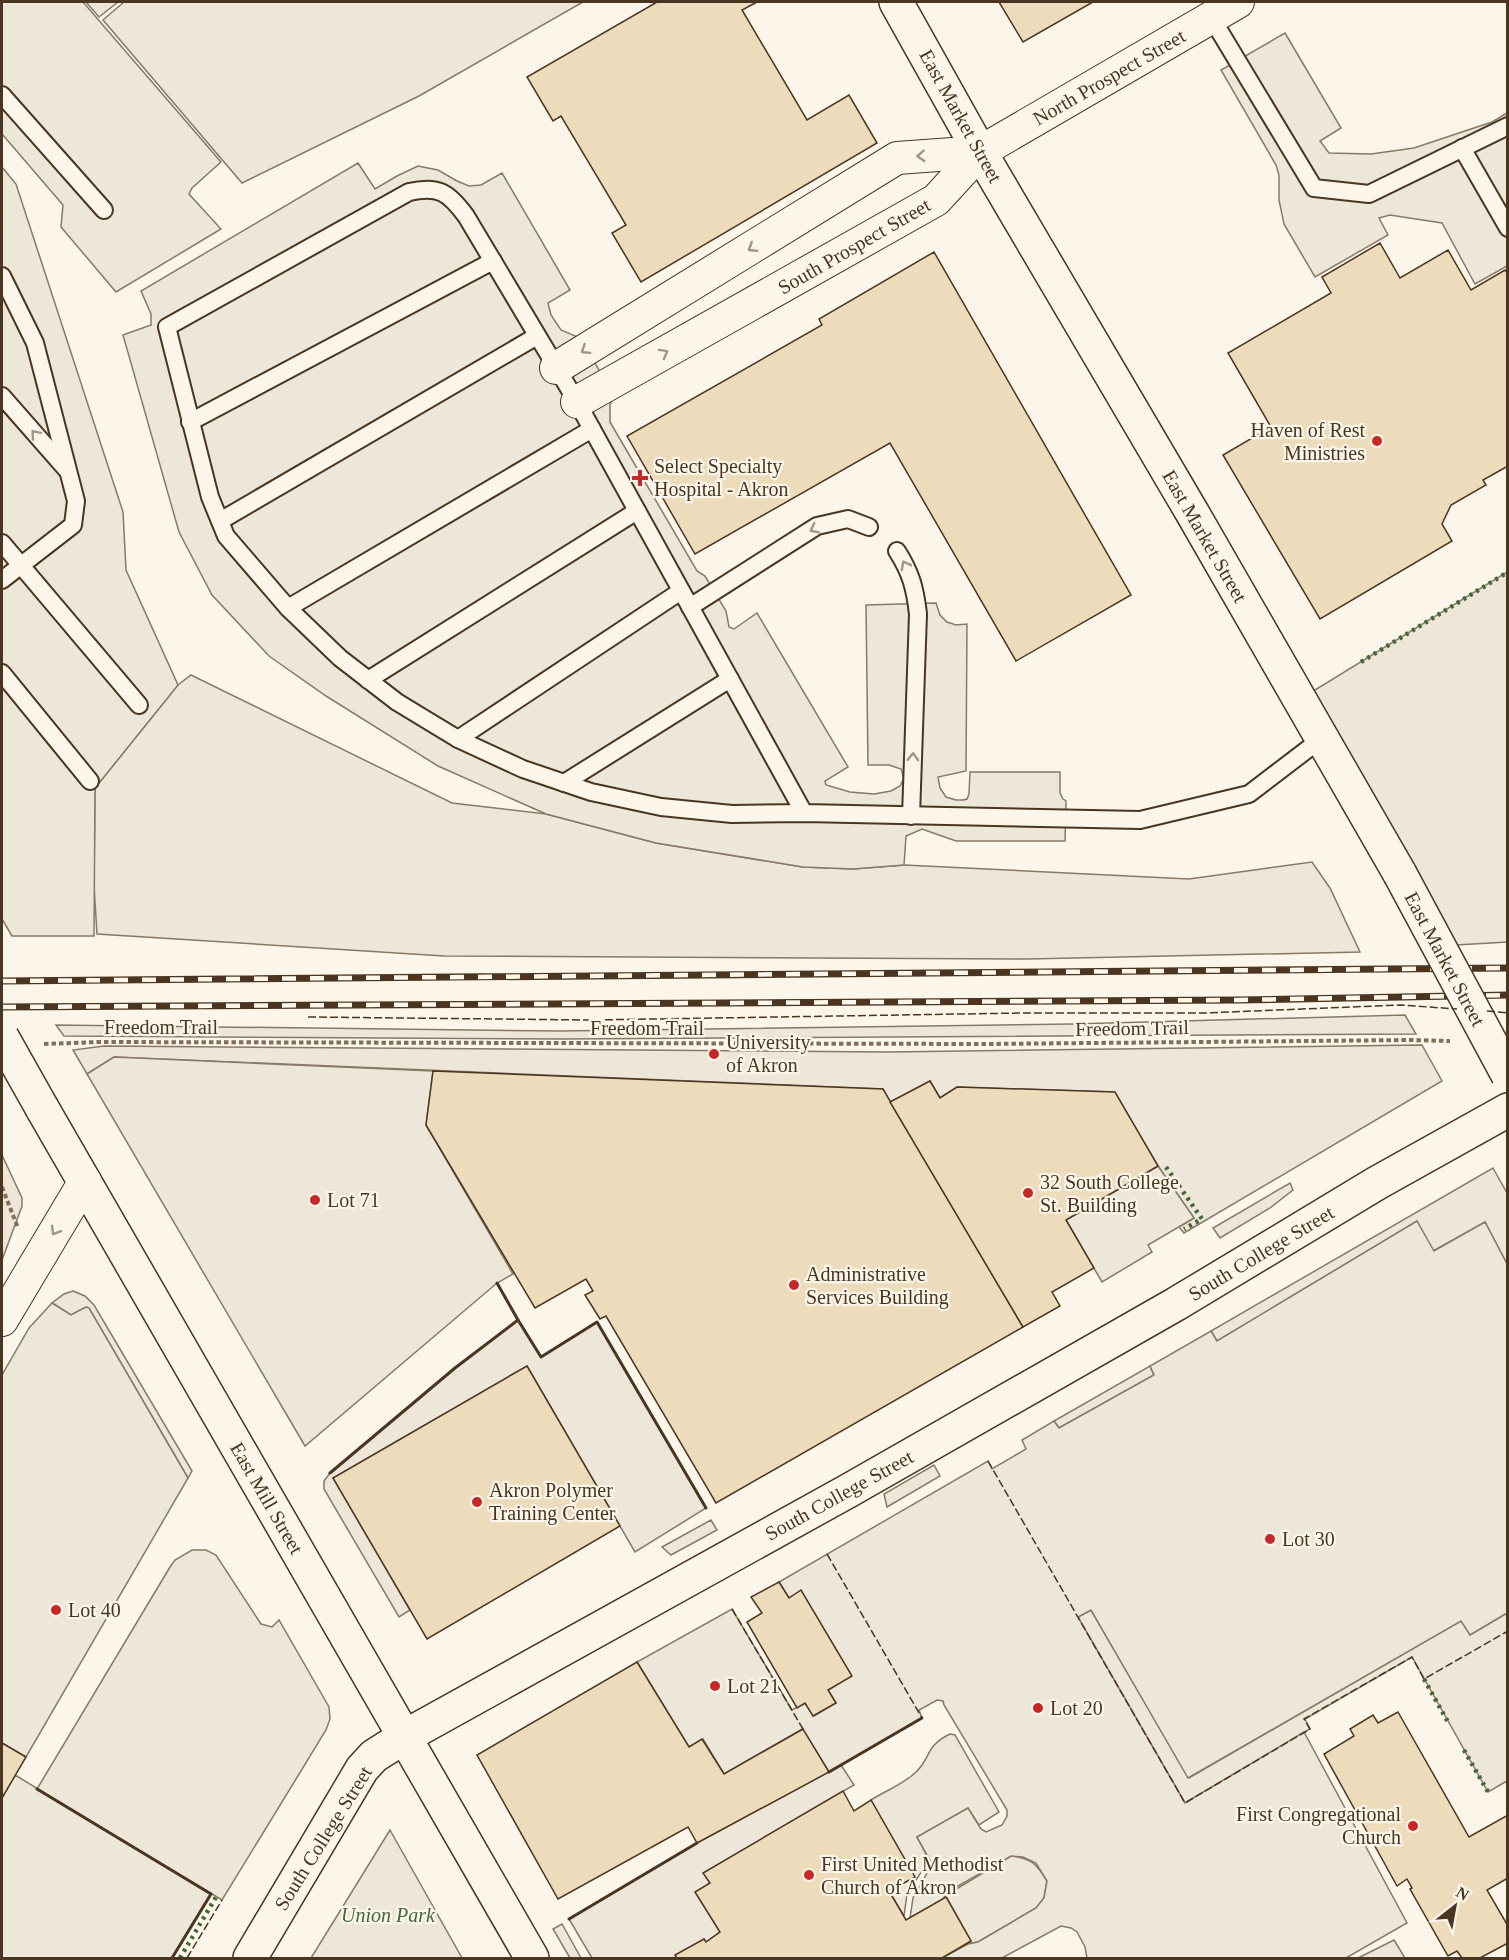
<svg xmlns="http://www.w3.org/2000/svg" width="1509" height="1960" font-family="Georgia,serif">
	<rect width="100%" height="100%" fill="#fbf6e9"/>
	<g fill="#ede6d9" stroke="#887966" stroke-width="1.5">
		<polygon points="1507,572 1507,942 1439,946 1297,701"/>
		<polygon points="191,675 452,803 546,814 656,843 717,853 803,867 853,869 904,865 1189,879 1312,862 1330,888 1360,952 1028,959 444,956 97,934 94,885 95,788 178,685"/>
		<polygon points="1405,1015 1416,1034 561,1039 64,1036 56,1025 560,1031 1073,1024"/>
		<polygon points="1422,1045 1442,1081 1184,1233 1179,1227 1194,1218 1158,1166 1114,1092 957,1087 940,1098 930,1081 890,1102 883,1089 114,1057 87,1074 73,1050 104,1046 888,1052"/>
		<polygon points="2,1155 22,1198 22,1206 2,1260"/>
		<polygon points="1493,1168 1507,1193 1507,1264 1485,1222 1433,1251 1417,1221 1217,1341 1211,1331"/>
		<polygon points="1290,1183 1293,1190 1270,1208 1220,1238 1213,1228"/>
		<polygon points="73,1291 85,1296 94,1305 192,1471 188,1478 89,1308 86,1307 71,1315 52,1303 64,1294"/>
		<polygon points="518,1320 541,1357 597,1322 706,1508 635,1552 527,1366 333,1478 410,1610 399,1617 324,1489 324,1481 330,1473 455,1368"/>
		<polygon points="1150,1366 1154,1375 1059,1428 1054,1421"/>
		<polygon points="934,1465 940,1476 887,1507 884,1494"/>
		<polygon points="711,1520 717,1530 671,1555 662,1547"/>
		<polygon points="192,1550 206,1550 216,1555 261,1624 272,1627 279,1620 329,1707 330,1719 326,1730 222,1900 37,1789 170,1567 175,1560"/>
		<polygon points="1091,1610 1189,1778 1462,1620 1470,1635 1507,1613 1507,1781 1488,1792 1412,1657 1305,1719 1310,1729 1185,1803 1078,1617"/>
		<path d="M 950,1734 L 955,1735 L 999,1812 L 979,1825 L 968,1808 L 917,1837 L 929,1860 L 907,1894 L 904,1916 L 889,1891 L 914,1876 L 871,1800 C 885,1791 904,1784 916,1772 C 931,1758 925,1746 950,1734 Z"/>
		<polygon points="841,1765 854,1785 704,1873 710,1883 696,1893 720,1932 706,1942 704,1939 676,1956 677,1958 592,1958 569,1919 697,1843"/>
		<polygon points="390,1830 462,1958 311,1958"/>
		<path d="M 1011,1856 C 1031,1858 1037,1864 1047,1881 L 1044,1898 L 1036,1908 L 978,1942 L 968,1944 L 971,1941 L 947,1898 L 942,1900 L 943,1897 Z"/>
		<polygon points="562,1924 581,1958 570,1958 553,1929"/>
	</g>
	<g fill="#ede7d9" stroke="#887966" stroke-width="1.5">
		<polygon points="2,2 83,2 221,162 192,188 189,194 221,229 116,292 61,227 63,205 2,134"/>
		<polygon points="86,2 118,2 99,17"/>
		<polygon points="124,2 583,2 419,96 242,183 103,20"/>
		<polygon points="1285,33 1341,128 1320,141 1329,153 1371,154 1414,148 1492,122 1507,113 1507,266 1475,284 1442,223 1390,215 1379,218 1388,235 1315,277 1284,224 1279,200 1279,175 1276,165 1221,70"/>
		<polygon points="358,163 375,189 397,176 418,166 438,170 457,181 469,186 481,185 502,173 570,290 548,303 551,315 561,330 580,338 614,395 610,405 610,422 697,571 705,576 726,611 729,627 734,629 757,613 848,767 825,781 826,785 850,792 874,794 891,791 900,786 904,778 901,769 889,765 868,765 866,605 936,603 940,615 947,622 956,625 967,624 966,771 938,777 940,788 946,797 956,800 963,800 967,799 969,794 970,772 1060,772 1060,793 1063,799 1066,801 1065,841 956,841 922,829 906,836 904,865 853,869 803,867 656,843 546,814 438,766 326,696 269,656 212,595 179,532 123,335 151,325 151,314 141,291"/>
		<polygon points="2,167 16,184 123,512 126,570 178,685 95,788 94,936 12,936 2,919"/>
		<polygon points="114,1057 433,1071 426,1125 513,1274 497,1283 305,1446 87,1074"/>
		<polygon points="1158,1166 1194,1218 1148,1245 1152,1252 1102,1282 1066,1220"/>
		<polygon points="1417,1221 1434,1251 1485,1222 1507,1264 1507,1613 1470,1635 1461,1621 1188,1778 1091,1610 1078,1617 1185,1803 1304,1732 1407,1923 1346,1958 1087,1958 1085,1947 1077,1932 1071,1928 1061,1926 1002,1958 942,1958 968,1944 978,1942 1036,1908 1044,1898 1047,1881 1036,1863 1023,1857 1011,1856 949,1891 942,1900 910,1918 913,1898 931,1866 931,1862 917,1837 968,1808 981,1829 986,1832 1002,1825 1007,1816 1007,1810 944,1705 943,1701 937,1700 919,1710 922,1718 829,1772 802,1729 724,1774 703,1739 689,1747 637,1662 732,1609 792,1710 805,1703 814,1716 836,1703 828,1690 851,1676 801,1591 789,1598 779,1582 988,1461 992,1469 1026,1449 1022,1440 1054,1421 1059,1428 1154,1375 1150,1366 1211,1331 1217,1341"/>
		<polygon points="52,1303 71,1315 86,1307 89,1308 188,1478 26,1757 2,1743 2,1375 29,1328"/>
		<polygon points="15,1775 211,1894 172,1958 2,1958 2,1798"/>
		<polygon points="1394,1940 1405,1958 1358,1958"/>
	</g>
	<g fill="#ecdcbc" stroke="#4a3520" stroke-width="1.5">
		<polygon points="657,2 757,2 742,10 807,120 849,95 877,143 641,282 612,233 626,225 561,116 553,121 527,77"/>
		<polygon points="999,2 1093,2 1023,42"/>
		<polygon points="1380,243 1400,278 1448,250 1471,290 1505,270 1508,274 1508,466 1483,480 1486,485 1451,505 1442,524 1452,541 1320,619 1223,455 1271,427 1228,353 1331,293 1322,277"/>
		<polygon points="934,252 1131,595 1016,661 890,443 695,554 627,436 822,325 819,319"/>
		<polygon points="433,1071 883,1089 1023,1327 716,1503 606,1316 600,1319 585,1295 593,1291 586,1279 535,1308 426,1125"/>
		<polygon points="930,1081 940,1098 957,1087 1115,1092 1158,1166 1066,1220 1094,1268 1052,1292 1060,1306 1023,1327 890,1102"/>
		<polygon points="527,1366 620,1526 427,1639 333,1478"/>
		<polygon points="779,1582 789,1598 801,1590 852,1676 828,1690 836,1703 813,1716 805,1703 797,1708 747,1622 762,1613 751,1597"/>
		<polygon points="637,1662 689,1747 702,1739 724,1774 803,1729 829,1772 697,1843 688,1827 558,1899 477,1755"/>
		<polygon points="1398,1712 1469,1837 1508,1815 1508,1878 1487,1890 1508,1926 1508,1943 1480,1958 1462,1958 1457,1951 1448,1956 1410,1889 1412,1888 1407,1879 1397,1886 1324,1754 1354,1736 1350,1729 1373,1715 1378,1723"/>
		<polygon points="2,1743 26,1757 2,1798"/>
		<polygon points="843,1791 854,1811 871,1800 915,1877 889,1891 906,1920 946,1897 971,1941 942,1958 677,1958 675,1955 704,1939 706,1942 720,1932 695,1892 710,1883 703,1873"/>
	</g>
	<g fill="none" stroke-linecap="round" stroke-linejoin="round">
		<defs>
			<g id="service">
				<polyline points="1211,17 1314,188 1369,194 1508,126"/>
				<polyline points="2,95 104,210"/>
				<polyline points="1462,148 1508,228"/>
				<polyline points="2,276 35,343 76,501 73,525 2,580"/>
				<polyline points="2,396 66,469"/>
				<polyline points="190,422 493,261"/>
				<polyline points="220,521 537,336"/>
				<polyline points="2,543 139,705"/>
				<path d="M 897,551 C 911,573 915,588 918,614 L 911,816"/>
				<polyline points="690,607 817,526 848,519 869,527"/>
				<polyline points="288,608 592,429"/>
				<polyline points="2,673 90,781"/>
				<polyline points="368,680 637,511"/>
				<polyline points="458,739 681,591"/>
				<polyline points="564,783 730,679"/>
				<path d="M 804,813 L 577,402 L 466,216 C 449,193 439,185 409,192 L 167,327 L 210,497 L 226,536 L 288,608 L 340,658 L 397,702 L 458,739 L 523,769 L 591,792 L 661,807 L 732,814 L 804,813 L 1140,820 L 1249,794 L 1321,739"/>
			</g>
			<g id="minor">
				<polyline points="556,368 897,158 980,152"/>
				<polyline points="577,402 936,200 980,152 1238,2"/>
				<polyline points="2,1320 85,1181"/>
			</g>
			<g id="tertiary">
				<polyline points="42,1108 532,1958"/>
				<polyline points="250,1958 362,1769 374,1756 404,1737 848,1491 1176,1304 1377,1183 1508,1110"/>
			</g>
			<polyline id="primary" points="896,2 980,152 1193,514 1400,874"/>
		</defs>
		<use href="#service" stroke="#4a3520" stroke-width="20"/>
		<use href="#minor" stroke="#4a3520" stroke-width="34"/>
		<use href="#tertiary" stroke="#4a3520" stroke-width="36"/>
		<use href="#primary" stroke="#4a3520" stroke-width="36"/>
		<g stroke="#7f6f5c" stroke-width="4" stroke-dasharray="4.5 3" stroke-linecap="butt">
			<polyline points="44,1044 99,1042 986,1044 1410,1040 1450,1041"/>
			<polyline points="2,1187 18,1228"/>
		</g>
		<use href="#service" stroke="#fbf6e9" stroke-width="16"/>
		<use href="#minor" stroke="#fbf6e9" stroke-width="32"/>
		<use href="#tertiary" stroke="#fbf6e9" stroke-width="33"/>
		<use href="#primary" stroke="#fbf6e9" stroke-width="33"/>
		<defs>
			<g id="rail">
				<polyline points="2,981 1508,968"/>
				<polyline points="2,1007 1239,1000 1508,995"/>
			</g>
		</defs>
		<use href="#rail" stroke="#4a3520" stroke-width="7"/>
		<use href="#rail" stroke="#fbf6e9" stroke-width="4.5" stroke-dasharray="14" stroke-linecap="butt"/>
		<defs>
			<polyline id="tertiary-bridge" points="2,1037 42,1108"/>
			<polyline id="primary-bridge" points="1400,874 1508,1075"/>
		</defs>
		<use href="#tertiary-bridge" stroke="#4a3520" stroke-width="36" stroke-linecap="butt"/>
		<use href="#primary-bridge" stroke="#4a3520" stroke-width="36" stroke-linecap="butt"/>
		<use href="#tertiary-bridge" stroke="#fbf6e9" stroke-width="33"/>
		<use href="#primary-bridge" stroke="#fbf6e9" stroke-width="33"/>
		<g stroke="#436837" stroke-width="4.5" stroke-dasharray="3 4.5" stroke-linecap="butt">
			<polyline points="1361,662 1508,572"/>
			<polyline points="1166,1167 1202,1219 1184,1229"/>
			<polyline points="1424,1679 1449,1724"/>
			<polyline points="1464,1750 1488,1792"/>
			<polyline points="180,1958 216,1897"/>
		</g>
		<g stroke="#4a3520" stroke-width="1.5" stroke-dasharray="8 3" stroke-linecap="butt">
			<polyline points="1487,1011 1508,1013"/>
			<polyline points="308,1017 591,1020 1022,1013 1205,1013 1400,1005 1457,1009"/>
			<polyline points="988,1461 1185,1803 1310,1729 1304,1719 1412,1657 1424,1679 1508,1631"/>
			<polyline points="827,1554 922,1718"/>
			<polyline points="732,1609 803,1729"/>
			<polyline points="187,1958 222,1900"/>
		</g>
		<g stroke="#4a3520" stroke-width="3">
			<polyline points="518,1320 541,1357 597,1322 706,1508"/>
			<polyline points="330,1473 455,1368 518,1320 497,1283"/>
			<polyline points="829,1772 922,1718"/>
			<polyline points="37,1789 211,1894 172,1958"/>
			<polyline points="569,1919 697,1843"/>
		</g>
	</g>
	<defs><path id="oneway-chevron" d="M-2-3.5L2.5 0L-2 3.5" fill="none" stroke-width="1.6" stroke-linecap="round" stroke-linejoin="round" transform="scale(1.5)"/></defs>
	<g stroke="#a29684">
		<use href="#oneway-chevron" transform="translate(921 156) rotate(176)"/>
		<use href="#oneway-chevron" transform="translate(752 248) rotate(148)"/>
		<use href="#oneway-chevron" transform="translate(585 350) rotate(148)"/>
		<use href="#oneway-chevron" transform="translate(664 353) rotate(-29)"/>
		<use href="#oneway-chevron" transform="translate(35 434) rotate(-131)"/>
		<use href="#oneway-chevron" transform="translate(814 529) rotate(153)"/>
		<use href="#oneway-chevron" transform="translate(905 565) rotate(-118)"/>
		<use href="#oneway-chevron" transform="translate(913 757) rotate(-88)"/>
		<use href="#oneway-chevron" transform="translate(55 1231) rotate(121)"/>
	</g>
	<g fill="#c62828" stroke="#fbf6e9" stroke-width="2">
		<circle cx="1377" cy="441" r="6"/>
		<path d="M637 469h6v6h6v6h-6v6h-6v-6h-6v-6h6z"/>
		<circle cx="714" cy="1054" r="6"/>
		<circle cx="1028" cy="1193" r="6"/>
		<circle cx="315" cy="1200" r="6"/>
		<circle cx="794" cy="1285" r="6"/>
		<circle cx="477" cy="1502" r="6"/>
		<circle cx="1270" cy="1539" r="6"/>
		<circle cx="56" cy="1610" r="6"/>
		<circle cx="715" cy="1686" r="6"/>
		<circle cx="1038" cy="1708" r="6"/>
		<circle cx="1413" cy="1826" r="6"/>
		<circle cx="809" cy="1875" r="6"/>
	</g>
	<g text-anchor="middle" stroke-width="4.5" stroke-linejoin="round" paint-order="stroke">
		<g font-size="20" fill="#4a3520" stroke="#fbf6e9">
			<text transform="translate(1109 77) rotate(-30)" y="7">North Prospect Street</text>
			<text transform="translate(961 116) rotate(61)" y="7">East Market Street</text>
			<text transform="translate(854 246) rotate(-30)" y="7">South Prospect Street</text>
			<text transform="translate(1205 536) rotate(60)" y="7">East Market Street</text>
			<text transform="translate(1445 959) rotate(62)" y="7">East Market Street</text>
			<text x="161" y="1034">Freedom Trail</text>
			<text x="647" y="1035">Freedom Trail</text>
			<text transform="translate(1132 1028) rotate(-1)" y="7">Freedom Trail</text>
			<text transform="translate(1261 1253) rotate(-31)" y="7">South College Street</text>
			<text transform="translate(839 1495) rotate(-29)" y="7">South College Street</text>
			<text transform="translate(267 1498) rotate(60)" y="7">East Mill Street</text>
			<text transform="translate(323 1838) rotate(-58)" y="7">South College Street</text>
		</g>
		<g font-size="20" fill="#4a3520" stroke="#fbf6e9" text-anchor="start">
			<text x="1365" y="437" text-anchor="end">Haven of Rest<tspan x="1365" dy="23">Ministries</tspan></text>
			<text x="654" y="473">Select Specialty<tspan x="654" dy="23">Hospital - Akron</tspan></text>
			<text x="726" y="1049">University<tspan x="726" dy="23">of Akron</tspan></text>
			<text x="1040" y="1189">32 South College<tspan x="1040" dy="23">St. Building</tspan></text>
			<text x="327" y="1207">Lot 71</text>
			<text x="806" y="1281">Administrative<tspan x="806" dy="23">Services Building</tspan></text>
			<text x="489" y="1497">Akron Polymer<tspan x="489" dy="23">Training Center</tspan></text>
			<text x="1282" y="1546">Lot 30</text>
			<text x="68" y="1617">Lot 40</text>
			<text x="727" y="1693">Lot 21</text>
			<text x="1050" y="1715">Lot 20</text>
			<text x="1401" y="1821" text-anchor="end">First Congregational<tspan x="1401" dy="23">Church</tspan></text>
			<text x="821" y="1871">First United Methodist<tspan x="821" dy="23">Church of Akron</tspan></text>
		</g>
		<g font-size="20" font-style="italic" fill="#436837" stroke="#fbf6e9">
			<text x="388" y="1922">Union Park</text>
		</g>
	</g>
	<rect width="1509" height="1960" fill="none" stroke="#4a3520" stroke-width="6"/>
	<g transform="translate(1455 1906) rotate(31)" stroke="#fbf6e9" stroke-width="4.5" paint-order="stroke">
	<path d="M0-4.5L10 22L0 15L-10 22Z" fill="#4a3520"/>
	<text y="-9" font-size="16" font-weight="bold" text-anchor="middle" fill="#4a3520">N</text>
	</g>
</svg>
